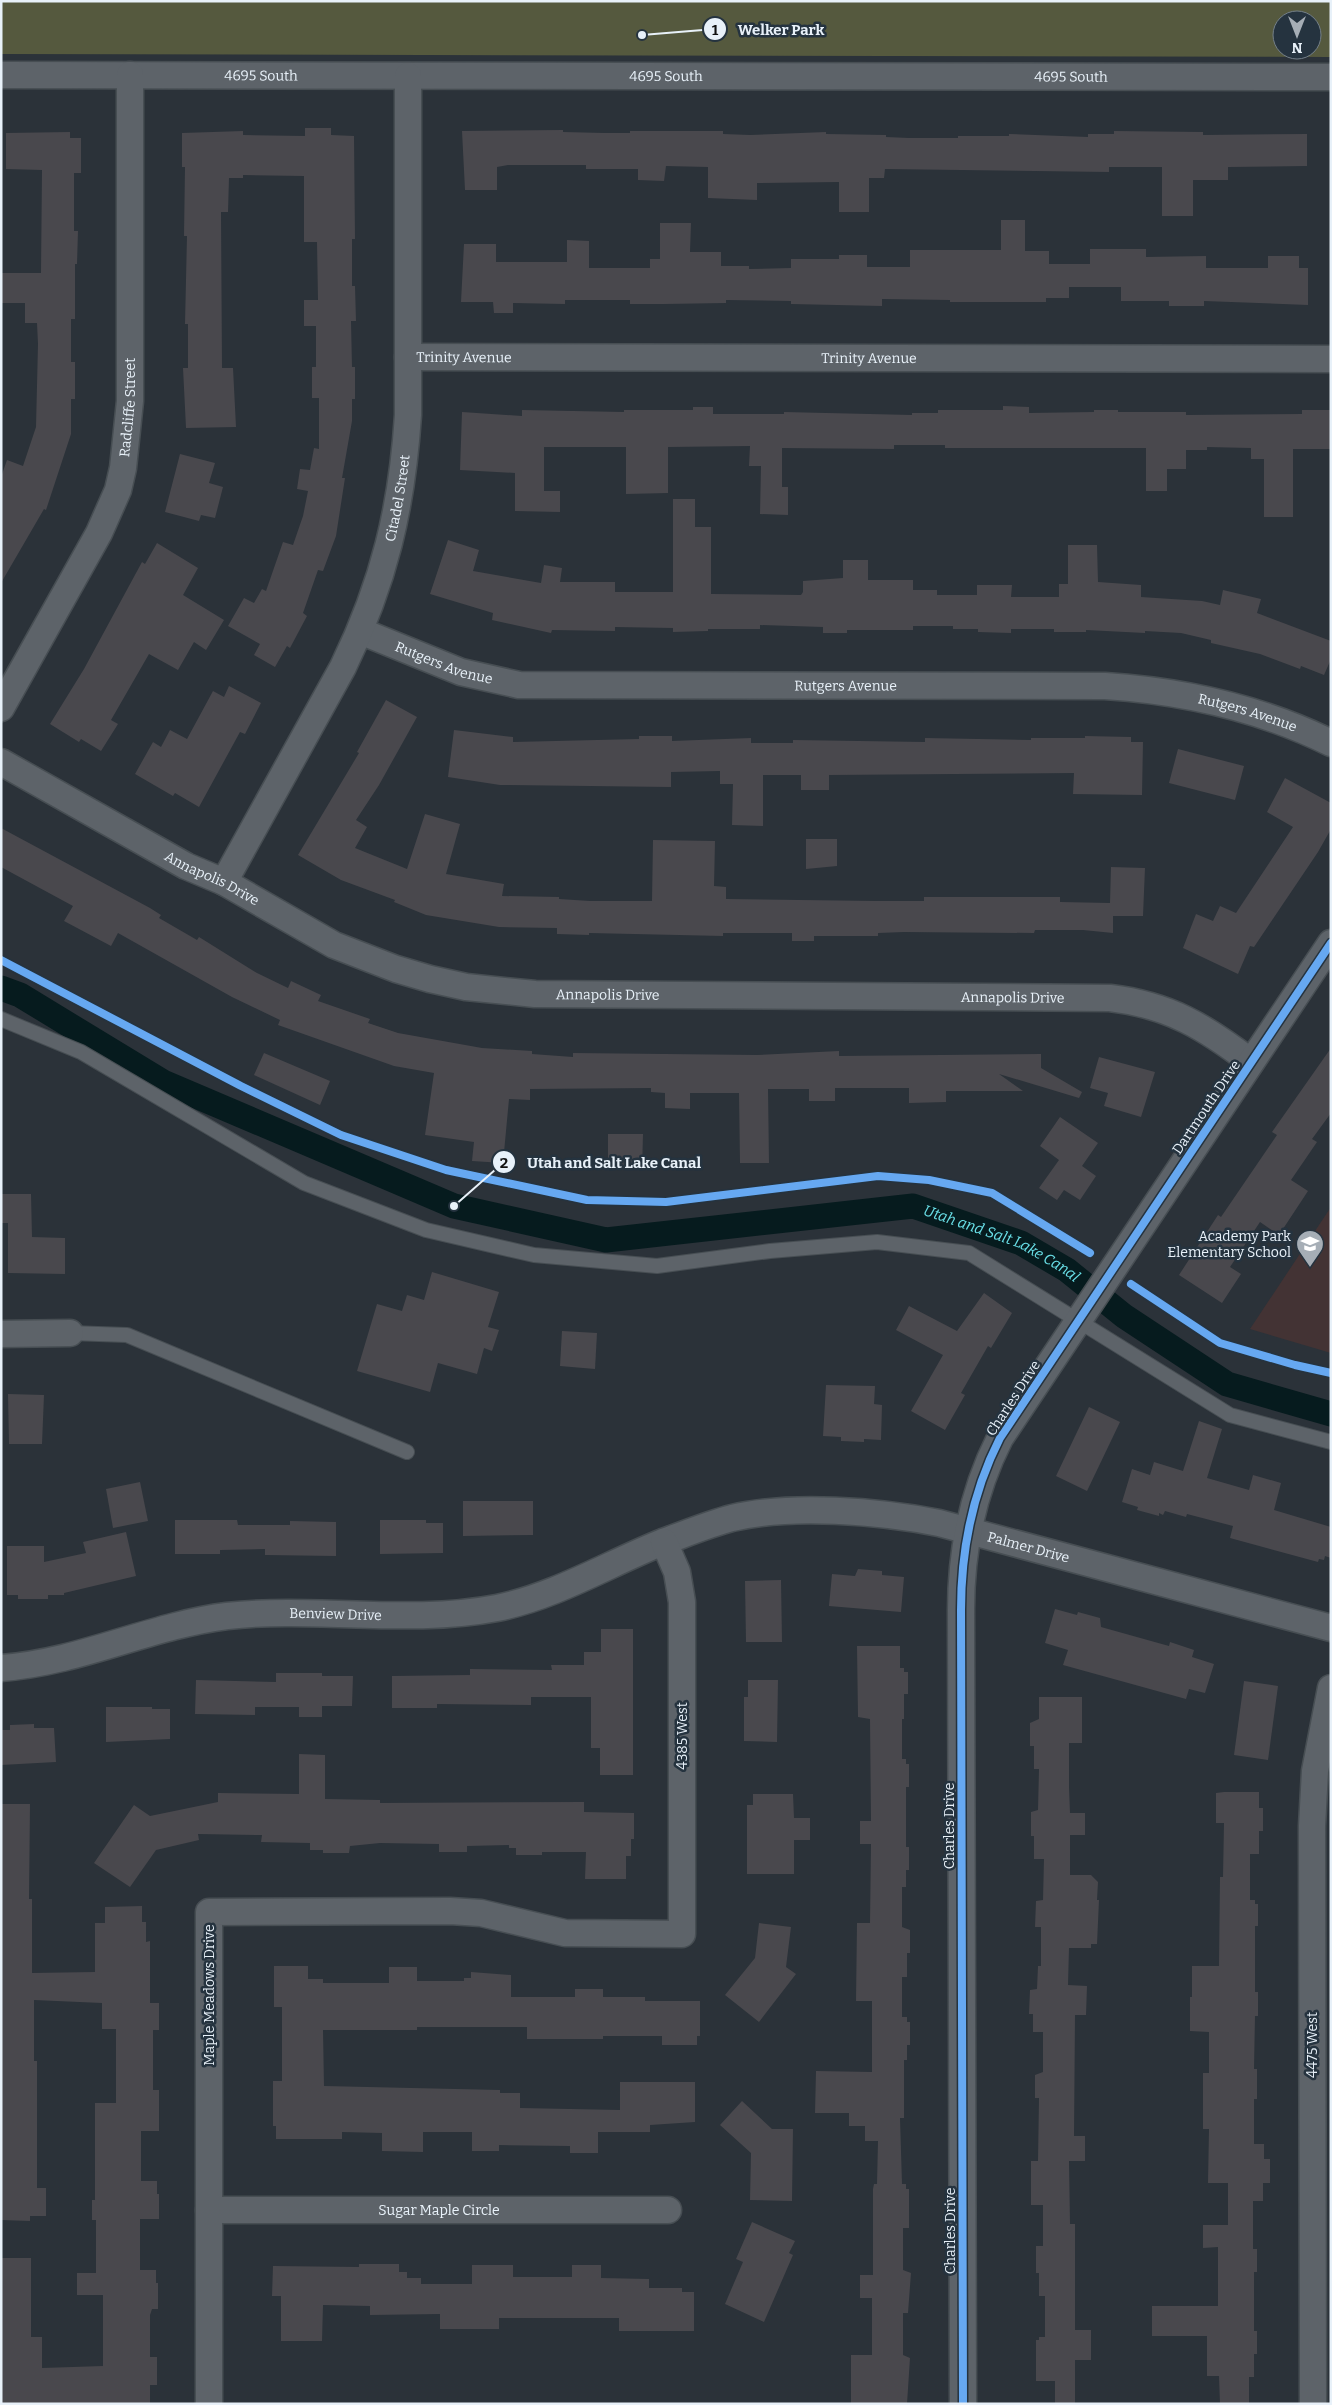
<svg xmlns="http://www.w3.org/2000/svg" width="1332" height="2405" font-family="Bitter,serif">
	<rect width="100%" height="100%" fill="#2b3239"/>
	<polygon fill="#433334" points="1331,1207 1331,1353 1250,1329"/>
	<path fill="#55593e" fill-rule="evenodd" d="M 1,1 L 1331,1 L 1331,57 L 1,54 ZM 1282,20 L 1312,20 L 1312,50 L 1282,50 Z"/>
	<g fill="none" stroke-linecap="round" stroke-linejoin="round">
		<path stroke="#061b1e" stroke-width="25" id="s1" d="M 1,988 L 20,995 L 163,1082 L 454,1206 L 606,1240 L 913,1206 L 1021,1243 L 1067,1270 L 1124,1316 L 1227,1384 L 1331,1414"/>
	</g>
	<g fill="#49484d">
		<polygon points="305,128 331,128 331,135 354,136 355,239 352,239 352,286 355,286 356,321 351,321 352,367 355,367 355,399 352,399 352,421 342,478 345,478 336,536 323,571 318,570 303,613 307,616 290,648 287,646 275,667 254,655 260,644 228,626 244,598 254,603 262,589 266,591 283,542 293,545 303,516 308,491 297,489 300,469 310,470 314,448 319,449 319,398 312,398 312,367 316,367 316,326 304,326 304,300 318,300 317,242 304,242 304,176 243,175 243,178 229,178 228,212 221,212 222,368 233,368 236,427 186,428 183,368 188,368 188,324 185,324 187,236 184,236 185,167 182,167 182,133 243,131 243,135 305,136"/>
		<polygon points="563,130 563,132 604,133 630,133 630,131 723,131 723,134 750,135 826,132 826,134 886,135 886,137 909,138 958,138 958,136 1009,136 1009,134 1088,137 1088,134 1114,134 1114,131 1203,132 1203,135 1307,134 1307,166 1228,167 1228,180 1193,180 1193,216 1162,216 1162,167 1109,167 1109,172 885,169 884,178 869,178 869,212 839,212 839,182 757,183 757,200 708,198 708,167 666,166 664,181 638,180 638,169 586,169 586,165 508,165 497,167 497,190 465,190 462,131"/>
		<polygon points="70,132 70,138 81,138 81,173 74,173 74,231 78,231 77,264 75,264 75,319 71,319 71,362 75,362 75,399 71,399 71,434 46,510 44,509 1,583 1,477 7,460 23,466 36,427 38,344 37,323 25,323 25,303 1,303 1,273 41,273 42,170 6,169 6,133"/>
		<polygon points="1001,220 1025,220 1025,251 1049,251 1049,264 1090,264 1090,249 1146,249 1146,257 1206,256 1206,268 1268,268 1268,256 1299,256 1299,268 1308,268 1308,305 1204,301 1204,306 1169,306 1169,301 1121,301 1121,287 1069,287 1069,298 1046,298 1046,302 950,302 950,300 882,299 882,306 791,304 791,301 726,300 726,303 664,304 630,304 630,300 565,300 565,304 513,303 513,313 494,313 493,302 461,302 464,244 496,244 496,262 567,262 567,240 589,241 589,268 650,268 650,259 660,259 660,223 691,223 690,252 721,252 721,266 749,266 749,269 791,268 791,259 839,259 839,255 867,255 867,267 910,267 910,250 1001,250"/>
		<polygon points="1003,406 1029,407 1029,413 1094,412 1094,410 1118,410 1118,412 1186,412 1186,415 1302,414 1302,410 1331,410 1331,449 1293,449 1293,517 1264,517 1264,459 1251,459 1251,448 1207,447 1207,450 1186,450 1186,469 1167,469 1167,491 1146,491 1146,448 945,448 945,445 894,445 894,449 782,448 782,487 788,487 788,515 760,514 761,466 749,466 750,446 668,447 668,493 626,494 626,447 544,447 544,491 560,491 560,512 515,511 515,473 460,470 462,412 522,416 522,410 624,412 624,410 693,410 693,407 713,407 713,414 784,414 784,412 912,415 912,413 938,413 938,410 1003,410"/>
		<polygon points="180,454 215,463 209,483 223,487 215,518 201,515 199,521 165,512"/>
		<polygon points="673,499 695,499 695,527 711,527 711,594 801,595 803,592 803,581 843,578 843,560 868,560 868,580 913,580 913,590 937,590 937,595 977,595 977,585 1012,585 1011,597 1059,597 1059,584 1068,584 1068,545 1097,545 1098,582 1141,585 1141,597 1202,601 1220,605 1223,590 1261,599 1257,613 1331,641 1331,659 1324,675 1301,666 1300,669 1260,654 1211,643 1211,640 1181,633 1145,631 1145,633 1086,630 1086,632 1054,632 1054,629 1011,629 1011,633 978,632 978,629 953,629 953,626 913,626 913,630 847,630 847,633 823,633 823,627 760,625 760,629 708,629 708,631 673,632 673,628 615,627 615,631 552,630 551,633 492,620 493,613 430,594 448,540 479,550 473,571 541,583 544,565 562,568 560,582 615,582 615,592 673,592"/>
		<polygon points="157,543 198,568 183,595 224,620 206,650 194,642 178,670 149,654 111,720 118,724 101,751 81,739 79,742 50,724 84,669 142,562 145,564"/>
		<polygon points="229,686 261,703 245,734 240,732 199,807 175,793 173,796 135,774 153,742 161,747 170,730 187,739 213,691 224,697"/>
		<polygon points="386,700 417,717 379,785 356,820 367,827 355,848 407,869 425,814 460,824 446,874 504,884 502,896 559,897 559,899 590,901 652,901 653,840 715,841 714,886 726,887 726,899 876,901 924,901 924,897 1060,897 1060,902 1110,903 1111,867 1145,868 1143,916 1113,916 1113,933 1083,930 1035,930 1034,933 904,932 878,933 878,936 814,936 814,941 792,941 792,933 723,933 723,936 589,933 589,935 557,934 557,928 499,927 426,915 394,902 395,900 341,880 298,855 359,753 357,752"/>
		<polygon points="454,730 513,737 513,742 639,739 639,736 672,736 672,741 751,738 751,743 793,743 793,740 925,742 925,738 1031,740 1031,738 1085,738 1085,736 1131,737 1131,742 1143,742 1142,795 1073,794 1074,773 829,775 829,790 801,790 801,775 763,775 763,826 732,825 733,784 720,784 720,771 671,772 671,787 500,785 448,777"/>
		<polygon points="1178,749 1244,766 1235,800 1169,783"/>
		<polygon points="1285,778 1331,803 1331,829 1318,852 1254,947 1250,946 1238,974 1183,948 1196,914 1213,921 1220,906 1236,913 1293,827 1267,812"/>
		<polygon points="1,828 150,908 161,915 159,918 197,940 199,937 257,973 288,988 291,981 321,995 318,1001 370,1019 368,1023 398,1033 482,1048 532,1051 532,1054 573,1057 573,1053 757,1055 839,1051 839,1056 1041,1054 1041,1068 1082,1092 1079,1098 999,1074 1023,1091 946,1091 946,1102 909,1103 909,1088 835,1088 835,1101 809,1101 809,1089 768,1089 769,1163 740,1163 739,1093 690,1093 690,1109 665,1108 665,1093 651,1092 651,1088 530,1089 530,1100 509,1099 503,1163 472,1161 474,1142 425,1135 434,1073 394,1066 278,1025 280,1020 232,997 118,933 111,946 64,921 73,906 1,867"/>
		<polygon points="806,839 837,839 837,866 806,869"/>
		<polygon points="1331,1048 1331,1113 1312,1139 1317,1142 1291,1180 1308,1191 1279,1235 1260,1222 1230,1267 1241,1274 1222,1303 1179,1275 1218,1215 1221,1217 1277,1135 1272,1132"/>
		<polygon points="264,1053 330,1081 320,1105 254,1075"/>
		<polygon points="1099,1057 1155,1072 1141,1117 1104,1106 1108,1093 1090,1088"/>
		<polygon points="1060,1117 1098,1143 1082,1166 1096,1176 1080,1200 1064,1190 1057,1200 1039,1188 1059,1160 1040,1146"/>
		<polygon points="608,1134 643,1134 642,1170 608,1169"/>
		<polygon points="2,1194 31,1194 32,1237 65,1238 65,1274 8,1273 8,1223 2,1223"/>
		<polygon points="432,1272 499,1292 488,1327 499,1330 492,1351 484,1348 477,1374 438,1363 430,1392 357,1371 377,1304 402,1311 407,1295 424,1300"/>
		<polygon points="984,1293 1012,1313 991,1348 988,1346 961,1393 965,1395 945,1430 911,1411 943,1355 896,1330 909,1306 957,1331"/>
		<polygon points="562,1331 597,1333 595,1369 560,1366"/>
		<polygon points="826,1385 875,1386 874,1404 882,1405 881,1440 864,1439 864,1442 841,1441 841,1437 823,1436"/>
		<polygon points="8,1394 44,1395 42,1444 9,1444"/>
		<polygon points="1089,1407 1120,1422 1087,1491 1056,1476"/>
		<polygon points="1199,1421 1222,1429 1207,1478 1249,1490 1253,1475 1281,1483 1274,1510 1331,1527 1331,1558 1325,1556 1324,1560 1319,1559 1318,1562 1230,1538 1233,1526 1187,1514 1186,1517 1165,1511 1163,1515 1159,1513 1159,1516 1137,1510 1138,1507 1122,1502 1132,1469 1150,1475 1154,1462 1183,1471"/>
		<polygon points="140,1482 148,1521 113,1528 106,1489"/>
		<polygon points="463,1501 533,1501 533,1535 463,1536"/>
		<polygon points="175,1520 237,1520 238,1525 290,1525 290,1521 336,1522 336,1556 265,1555 265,1549 220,1550 220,1554 175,1554"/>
		<polygon points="380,1520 426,1520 426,1523 443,1523 443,1553 380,1554"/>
		<polygon points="126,1532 136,1576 64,1593 64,1595 48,1595 48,1599 18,1599 18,1595 7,1595 7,1546 44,1546 44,1562 86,1553 83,1542"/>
		<polygon points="858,1569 882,1571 882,1575 904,1577 901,1612 829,1606 832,1574 855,1576"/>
		<polygon points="781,1580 782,1642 746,1642 745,1581"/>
		<polygon points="1055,1609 1077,1615 1078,1612 1100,1618 1101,1627 1169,1646 1170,1642 1194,1650 1192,1657 1214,1664 1205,1693 1189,1689 1186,1699 1063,1665 1068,1650 1045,1643"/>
		<polygon points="601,1629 633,1629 633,1775 600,1775 600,1748 591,1748 591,1697 531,1697 531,1705 437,1704 437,1708 392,1708 392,1676 470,1675 470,1669 552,1670 551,1665 584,1665 584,1652 601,1652"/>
		<polygon points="857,1646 900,1646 900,1668 904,1668 904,1672 908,1672 908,1694 904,1694 904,1719 902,1719 902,1759 906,1759 906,1764 909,1764 909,1787 906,1787 906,1847 909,1847 909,1870 906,1870 906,1887 902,1887 902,1927 910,1930 910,1953 907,1953 907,1977 902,1977 902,2017 907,2017 907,2022 910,2022 910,2045 907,2045 907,2060 904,2060 904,2118 900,2118 902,2184 906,2184 906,2189 909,2189 909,2228 903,2228 903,2270 911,2273 908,2313 903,2313 903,2355 910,2358 907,2404 851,2404 851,2355 872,2355 872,2298 860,2298 860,2275 873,2275 873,2189 874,2184 877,2184 878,2141 865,2141 865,2126 849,2126 849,2113 815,2113 816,2071 872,2072 872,2001 856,2001 857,1923 870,1923 871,1844 860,1844 860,1821 871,1821 870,1719 858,1717"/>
		<polygon points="276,1673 322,1673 322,1676 353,1676 352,1706 322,1706 322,1717 299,1717 299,1707 255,1707 255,1715 195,1714 196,1680 276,1682"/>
		<polygon points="748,1680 778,1680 777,1742 744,1741 744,1697 748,1697"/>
		<polygon points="1244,1681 1278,1686 1268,1760 1234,1755"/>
		<polygon points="1039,1697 1082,1697 1082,1743 1069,1743 1069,1787 1070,1813 1085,1813 1085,1835 1070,1835 1070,1875 1091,1875 1098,1882 1097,1900 1099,1900 1097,1944 1091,1944 1091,1948 1069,1948 1068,1985 1087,1986 1086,2015 1075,2015 1074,2136 1085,2136 1085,2161 1069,2161 1070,2224 1075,2224 1075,2330 1091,2330 1091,2360 1075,2360 1075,2404 1055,2404 1055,2381 1036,2381 1036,2340 1039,2340 1039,2337 1045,2337 1045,2296 1039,2296 1039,2273 1036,2273 1036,2246 1043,2246 1043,2205 1031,2205 1031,2161 1038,2161 1039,2098 1035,2098 1035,2075 1043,2072 1043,2032 1033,2032 1033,2014 1029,2014 1030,1990 1037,1989 1038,1966 1041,1966 1041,1927 1035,1927 1036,1901 1043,1900 1044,1859 1034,1859 1034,1836 1031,1836 1031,1812 1038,1810 1039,1769 1034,1769 1034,1746 1030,1746 1030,1723 1039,1719"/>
		<polygon points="106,1707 152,1707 152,1709 170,1709 170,1739 106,1742"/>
		<polygon points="34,1724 34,1728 54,1728 56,1762 1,1765 1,1730 10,1730 10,1725"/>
		<polygon points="299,1754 325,1755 325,1799 380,1800 380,1803 584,1802 584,1812 634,1813 634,1839 631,1839 631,1856 626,1856 626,1879 585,1879 586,1852 542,1852 542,1855 516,1855 516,1848 509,1848 509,1845 467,1846 467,1852 439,1852 439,1844 380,1843 350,1846 349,1853 323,1853 323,1850 310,1850 310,1843 261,1842 262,1835 198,1834 199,1840 156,1850 130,1887 94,1863 134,1805 150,1816 218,1802 218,1793 299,1794"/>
		<polygon points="1224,1792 1259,1792 1259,1808 1263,1808 1263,1831 1259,1831 1259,1854 1250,1854 1250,1900 1255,1900 1255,1904 1258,1904 1258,1926 1255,1926 1255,1992 1258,1992 1258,2016 1255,2016 1254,2069 1257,2069 1257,2099 1254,2099 1254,2144 1264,2144 1264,2159 1270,2159 1270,2183 1263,2183 1263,2201 1253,2201 1253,2249 1257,2249 1257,2272 1254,2272 1254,2331 1257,2331 1257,2354 1254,2354 1254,2377 1249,2377 1249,2404 1220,2404 1219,2376 1207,2376 1207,2336 1152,2336 1152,2306 1218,2306 1218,2247 1203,2248 1203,2225 1228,2225 1228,2183 1208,2183 1209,2129 1203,2129 1203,2073 1209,2073 1209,2032 1190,2031 1190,1997 1192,1997 1192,1966 1219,1966 1220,1877 1223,1877 1224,1823 1216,1823 1216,1793"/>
		<polygon points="753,1794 793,1794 794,1818 810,1818 810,1840 794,1840 794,1874 747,1874 747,1805 753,1805"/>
		<polygon points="1,1804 30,1804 29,1899 32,1899 32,1973 95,1972 95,1923 105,1923 105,1907 142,1906 142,1922 146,1922 146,1942 150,1941 150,2003 159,2003 159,2030 153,2030 153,2090 159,2090 159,2131 141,2131 141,2181 157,2181 157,2194 159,2194 159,2219 140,2219 140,2270 156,2270 156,2283 158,2283 158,2309 152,2309 150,2315 150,2357 157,2357 157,2385 150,2385 150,2403 1,2404 1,2258 31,2258 31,2337 42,2337 42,2368 103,2366 103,2295 77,2295 77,2273 96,2273 96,2220 92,2220 92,2200 95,2200 95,2103 116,2103 116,2029 102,2029 102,2003 34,2000 34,2061 37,2061 37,2188 46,2188 46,2216 30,2216 30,2221 1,2220"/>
		<polygon points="759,1923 791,1927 786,1967 796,1974 759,2022 725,1995 755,1958"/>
		<polygon points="274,1966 308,1966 308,1979 323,1979 323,1983 389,1983 389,1967 417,1967 417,1981 464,1981 464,1978 471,1978 471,1972 511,1975 511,1997 575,1997 575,1989 603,1989 603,1997 645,1997 645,2001 700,2001 700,2036 697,2036 697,2045 662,2045 662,2036 603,2036 603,2039 527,2039 527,2027 417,2027 417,2030 323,2030 324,2086 500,2090 500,2093 520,2093 520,2108 620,2110 620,2082 695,2082 695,2122 650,2125 650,2132 598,2132 598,2153 570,2153 570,2146 499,2145 499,2151 472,2151 472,2132 423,2132 423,2152 382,2151 382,2133 342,2132 342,2139 276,2139 276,2126 273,2126 273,2081 282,2081 282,2007 274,2007"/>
		<polygon points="742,2101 772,2129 793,2129 792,2201 750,2200 751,2153 720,2125"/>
		<polygon points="752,2222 795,2241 789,2253 793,2255 764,2322 725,2304 743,2262 736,2259"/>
		<polygon points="359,2264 399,2264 399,2272 407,2272 407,2278 421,2278 421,2284 472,2284 472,2265 513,2265 513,2277 572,2277 572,2265 601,2265 601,2278 649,2279 649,2288 682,2288 682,2292 694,2292 694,2331 619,2331 619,2318 499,2318 499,2329 440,2329 440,2314 370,2315 370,2306 323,2305 322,2341 281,2341 281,2296 272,2296 273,2266 359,2267"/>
	</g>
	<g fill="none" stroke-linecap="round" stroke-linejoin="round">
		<defs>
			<g id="service">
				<polyline points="1,1019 81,1052 304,1183 426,1230 534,1255 657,1266 770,1251 877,1242 969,1253 1230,1415 1331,1442"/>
				<polyline points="70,1333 127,1335 407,1452"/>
			</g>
			<g id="minor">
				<path id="s2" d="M 1,75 L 1331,77"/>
				<path id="s3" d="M 408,357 L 1331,359"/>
				<path id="s4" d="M 360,631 L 461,672 L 519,685 L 1105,686 C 1184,691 1260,708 1331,743"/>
				<path id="s5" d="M 1,708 L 99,533 L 118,490 L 123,468 L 130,401 L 130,75"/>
				<path id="s6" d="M 1,762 L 186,866 L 224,882 L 334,945 L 396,969 L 430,979 L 466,987 L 535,994 L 1110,998 C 1169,1005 1205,1027 1251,1062"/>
				<path id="s7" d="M 224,882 L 343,667 C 384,583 402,508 408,415 L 408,76"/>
				<polyline points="1,1334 70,1333"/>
				<path id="s8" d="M 1,1668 C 81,1662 149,1626 227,1616 C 317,1606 408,1625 497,1608 C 556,1596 608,1564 663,1542 C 685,1534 709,1524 732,1518 C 791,1504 879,1511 939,1523 L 1331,1628"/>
				<path id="s9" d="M 209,2210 L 668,2210"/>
				<polyline points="209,2404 209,1912 450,1911 481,1913 565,1933 682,1934 682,1602 677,1572 664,1542"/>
				<path d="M 963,2404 L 961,1610 C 961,1551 973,1491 1000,1438 L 1331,943"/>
				<polyline points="1313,2404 1312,1826 1315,1771 1331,1688"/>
			</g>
		</defs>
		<use href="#service" stroke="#474e53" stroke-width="16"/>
		<use href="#minor" stroke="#474e53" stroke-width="29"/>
		<use href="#service" stroke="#5d6369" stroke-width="14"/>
		<use href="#minor" stroke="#5d6369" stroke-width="26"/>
		<defs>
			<g id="cycleway">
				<polyline points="1,960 241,1086 341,1135 446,1170 587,1200 666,1202 878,1176 929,1180 992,1193 1090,1253"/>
				<polyline points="1131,1284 1220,1343 1295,1365 1331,1373"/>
				<path d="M 963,2404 L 961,1610 C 961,1551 973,1491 1000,1438 L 1331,943"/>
			</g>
		</defs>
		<use href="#cycleway" stroke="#25333f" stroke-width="11"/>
		<use href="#cycleway" stroke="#66a8f1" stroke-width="8"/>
	</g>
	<defs>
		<symbol id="school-pin" viewBox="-11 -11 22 30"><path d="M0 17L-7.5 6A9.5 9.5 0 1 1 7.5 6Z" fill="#a6aeb6" stroke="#25333f"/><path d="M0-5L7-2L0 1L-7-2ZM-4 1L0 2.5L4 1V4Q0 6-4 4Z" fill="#fff"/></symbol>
	</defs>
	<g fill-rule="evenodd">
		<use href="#school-pin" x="1294" y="1228" width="32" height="43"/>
	</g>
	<g text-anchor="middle" stroke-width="5" stroke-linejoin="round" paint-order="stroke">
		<g font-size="14" fill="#e8f1f9" stroke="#25333f">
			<text dy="5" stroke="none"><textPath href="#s2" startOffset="260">4695 South</textPath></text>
			<text dy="5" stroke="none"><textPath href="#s2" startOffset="665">4695 South</textPath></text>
			<text dy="5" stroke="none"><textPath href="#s2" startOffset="1070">4695 South</textPath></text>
			<text dy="5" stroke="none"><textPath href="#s3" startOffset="56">Trinity Avenue</textPath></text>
			<text dy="5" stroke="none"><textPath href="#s3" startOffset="461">Trinity Avenue</textPath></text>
			<text dy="5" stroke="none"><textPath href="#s5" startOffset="331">Radcliffe Street</textPath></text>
			<text dy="5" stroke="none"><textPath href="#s7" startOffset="424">Citadel Street</textPath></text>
			<text dy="5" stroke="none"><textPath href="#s4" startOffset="90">Rutgers Avenue</textPath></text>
			<text dy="5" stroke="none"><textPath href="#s4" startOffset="495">Rutgers Avenue</textPath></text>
			<text dy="5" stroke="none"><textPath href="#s4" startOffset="900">Rutgers Avenue</textPath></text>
			<text dy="5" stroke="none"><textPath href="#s6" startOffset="241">Annapolis Drive</textPath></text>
			<text dy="5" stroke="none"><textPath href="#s6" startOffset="661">Annapolis Drive</textPath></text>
			<text dy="5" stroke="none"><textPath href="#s6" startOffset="1066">Annapolis Drive</textPath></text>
			<text transform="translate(1206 1107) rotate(-56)" y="5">Dartmouth Drive</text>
			<text transform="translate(1013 1398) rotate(-57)" y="5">Charles Drive</text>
			<text dy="5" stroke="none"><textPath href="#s8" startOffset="1056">Palmer Drive</textPath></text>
			<text dy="5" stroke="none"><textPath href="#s8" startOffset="341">Benview Drive</textPath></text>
			<text transform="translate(682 1736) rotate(-90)" y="5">4385 West</text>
			<text transform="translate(949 1826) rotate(-90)" y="5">Charles Drive</text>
			<text transform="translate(209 1995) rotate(-90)" y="5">Maple Meadows Drive</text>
			<text transform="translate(1312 2045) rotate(-90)" y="5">4475 West</text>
			<text dy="5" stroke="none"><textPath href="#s9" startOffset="230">Sugar Maple Circle</textPath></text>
			<text transform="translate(950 2231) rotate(-90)" y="5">Charles Drive</text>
		</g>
		<g font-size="14" fill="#e8f1f9" stroke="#25333f" text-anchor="end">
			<text x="1291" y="1241">Academy Park<tspan x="1291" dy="16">Elementary School</tspan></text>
		</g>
		<g font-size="15" font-style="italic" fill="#6ae1e9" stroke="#25333f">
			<text dy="5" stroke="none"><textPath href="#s1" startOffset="1065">Utah and Salt Lake Canal</textPath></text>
		</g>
	</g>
	<path fill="none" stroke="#e8f1f9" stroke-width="2" d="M642 35L715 29M454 1206L504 1162"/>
	<g fill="#e8f1f9" stroke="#25333f" stroke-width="2">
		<circle cx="642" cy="35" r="5"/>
		<circle cx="454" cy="1206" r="5"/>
		<circle cx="715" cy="29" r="12"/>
		<circle cx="504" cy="1162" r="12"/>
	</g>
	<g font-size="15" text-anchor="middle" font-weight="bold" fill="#111">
		<text x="715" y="35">1</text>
		<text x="504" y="1168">2</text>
	</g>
	<g font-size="15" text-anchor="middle" font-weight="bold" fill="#e8f1f9" stroke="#25333f" stroke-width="5" stroke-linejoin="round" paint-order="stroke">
		<text x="781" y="35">Welker Park</text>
		<text x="614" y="1168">Utah and Salt Lake Canal</text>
	</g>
	<rect width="1332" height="2405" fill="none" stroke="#e8f1f9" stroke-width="5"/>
	<g transform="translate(1297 35) rotate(180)"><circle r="24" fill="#25333f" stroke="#737f89"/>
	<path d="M0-4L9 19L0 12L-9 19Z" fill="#a6aeb6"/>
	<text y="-8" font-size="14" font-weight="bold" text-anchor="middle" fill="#e8f1f9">N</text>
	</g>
</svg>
